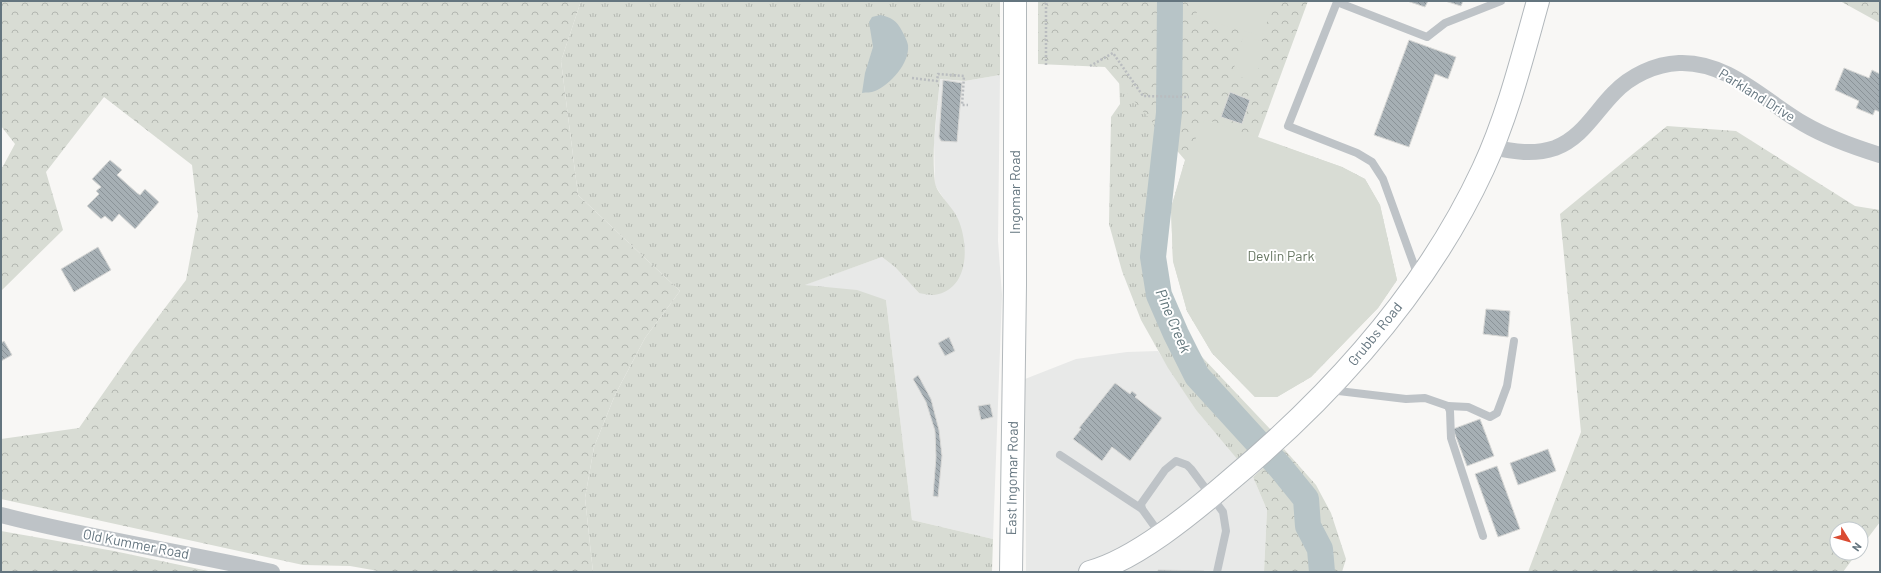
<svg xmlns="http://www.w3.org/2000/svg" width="1881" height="573" font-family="Barlow,sans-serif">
	<defs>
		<pattern id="grass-tufts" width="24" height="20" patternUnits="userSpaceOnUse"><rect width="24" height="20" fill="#d8dcd4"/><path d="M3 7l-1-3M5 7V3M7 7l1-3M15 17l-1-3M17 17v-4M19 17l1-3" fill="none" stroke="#b3b7b1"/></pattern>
		<pattern id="forest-crowns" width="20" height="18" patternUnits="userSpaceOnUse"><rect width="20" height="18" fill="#d8dcd4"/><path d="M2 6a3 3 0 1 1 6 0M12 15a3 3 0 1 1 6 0" fill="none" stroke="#b3b7b1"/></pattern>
		<pattern id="building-back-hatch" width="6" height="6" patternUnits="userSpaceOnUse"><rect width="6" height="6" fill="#a6afb4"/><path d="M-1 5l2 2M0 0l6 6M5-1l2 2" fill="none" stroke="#8b9398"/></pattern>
	</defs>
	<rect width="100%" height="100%" fill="#f8f7f5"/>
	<g fill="#e8e9e8">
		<polygon points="1000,75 998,241 1002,295 993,539 912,520 886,300 804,285 882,257 895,267 919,293 944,199 935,185 934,142 940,79 965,81"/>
		<polygon points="1158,351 1196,410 1253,477 1267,510 1264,572 1026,572 1025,379 1076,359 1127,352"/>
	</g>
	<g fill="url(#grass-tufts)">
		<path d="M 581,1 L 1000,1 L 1000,75 L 965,81 L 940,79 C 937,113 931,149 935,183 C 937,194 954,208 958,219 C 969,244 970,290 934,295 C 930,295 924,294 919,293 L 895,267 L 882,257 L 805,285 L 857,290 L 886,300 L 912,520 L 993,539 L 992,572 L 593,572 L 585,498 L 594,447 L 615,395 L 645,338 L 680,291 L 578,195 L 561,61 Z"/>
		<polygon points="1182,61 1175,151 1155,228 1159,290 1186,340 1271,430 1238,460 1196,410 1168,368 1141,320 1122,271 1109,224 1111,117 1120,104 1119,77"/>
	</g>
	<g fill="url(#forest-crowns)">
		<polygon points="1,1 581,1 561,61 578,195 680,291 645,338 615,395 594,447 585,498 593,572 384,572 350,566 303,565 1,499 1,439 79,428 134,349 186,280 198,216 192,165 104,97 46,172 63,230 1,291 1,170 15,144 1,126"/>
		<polygon points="1038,1 1308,1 1258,137 1342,167 1365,179 1380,205 1397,280 1378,308 1311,377 1277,397 1255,397 1212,353 1187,311 1173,261 1171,208 1185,160 1105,67 1038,64"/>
		<polygon points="1840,1 1880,1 1880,23"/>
		<polygon points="1667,126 1736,131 1855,206 1880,210 1880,522 1861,547 1861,529 1837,529 1837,553 1857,553 1843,572 1528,572 1581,432 1560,214"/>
		<polygon points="1284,449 1316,485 1331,513 1346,559 1342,572 1264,572 1267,510 1253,477"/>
		<polygon points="1,531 114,551 213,572 1,572"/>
	</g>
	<g fill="#d8dcd4">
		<polygon points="1201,1 1275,1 1262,36 1195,17"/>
		<polygon points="1243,36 1265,42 1255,81 1232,75"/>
		<polygon points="1205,119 1342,167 1365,179 1380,205 1397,280 1378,308 1311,377 1277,397 1255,397 1212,353 1187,311 1173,261 1171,208 1185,161"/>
	</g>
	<path fill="#b7c4c7" d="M 880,15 C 891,17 897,21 902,31 C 904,35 907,40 908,45 C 910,63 890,85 875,91 C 871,93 866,92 862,93 L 865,73 L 873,47 L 869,22 L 872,17 Z"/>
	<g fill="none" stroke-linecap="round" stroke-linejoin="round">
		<polyline stroke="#b7c4c7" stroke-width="26" points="1170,1 1169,113 1153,257 1159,295 1176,334 1197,376 1280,467 1306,499 1308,526 1320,549 1322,572"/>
	</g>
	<g fill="url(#building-back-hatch)" stroke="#d9d9d7">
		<polygon points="1407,1 1428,1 1425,7"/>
		<polygon points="1445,1 1463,1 1461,6"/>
		<polygon points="1409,40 1456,57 1448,79 1435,74 1409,147 1374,135"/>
		<polygon points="1844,68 1869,78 1872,70 1880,74 1880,112 1875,110 1873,115 1856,108 1859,101 1835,90"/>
		<polygon points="943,80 962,83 957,142 941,141 939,137"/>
		<polygon points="1230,92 1250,100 1242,124 1221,117"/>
		<polygon points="110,160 122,170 117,175 137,193 140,195 145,189 159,202 135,229 119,214 112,222 105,216 101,219 87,206 99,194 96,191 101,187 92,179"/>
		<polygon points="98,247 111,270 74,292 61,269"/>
		<polygon points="1486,309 1510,311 1508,337 1483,334"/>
		<polygon points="949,337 955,351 945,356 938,343"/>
		<polygon points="4,341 12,355 1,361 1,343"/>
		<polygon points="918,375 931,399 939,430 942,456 938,497 933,496 936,457 935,431 926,402 913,379"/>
		<polygon points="1115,383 1130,394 1132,391 1137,395 1135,397 1162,418 1130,461 1112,447 1102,461 1073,439 1081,429 1079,428"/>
		<polygon points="990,404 993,417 981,420 978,406"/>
		<polygon points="1480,419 1494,456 1467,466 1453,429"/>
		<polygon points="1548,449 1556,471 1518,485 1510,463"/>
		<polygon points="1497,466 1520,529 1498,537 1475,474"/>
		<polygon points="1158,570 1204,571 1204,572 1158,572"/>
	</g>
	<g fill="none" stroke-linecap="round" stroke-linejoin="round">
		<defs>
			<path id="secondary" d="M 1090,572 C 1135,560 1192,513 1228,482 C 1331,396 1426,292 1483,169 C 1508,115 1522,58 1538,1"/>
			<polyline id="primary" points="1011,572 1015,285 1015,1"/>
		</defs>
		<use href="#secondary" stroke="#b1b7bb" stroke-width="24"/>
		<use href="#primary" stroke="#b2b8bb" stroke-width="24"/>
		<g stroke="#b9bcbf" stroke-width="2.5" stroke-dasharray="2 2" stroke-linecap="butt">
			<polyline points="1046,65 1046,1"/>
			<polyline points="1090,66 1113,53 1143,96 1189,97"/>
			<polyline points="912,78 937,81 938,74 964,76 962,105 968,105"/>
		</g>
		<g stroke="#bec3c7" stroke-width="8">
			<polyline points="1418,276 1383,179 1372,162 1357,153 1288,126 1337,2 1427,37 1445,23 1501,1"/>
			<polyline points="1330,390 1406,399 1425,398 1448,406 1450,411 1451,438 1483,536"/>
			<polyline points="1448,406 1468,407 1490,417 1497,413 1507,386 1514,341"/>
			<polyline points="1060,455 1142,509"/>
			<polyline points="1160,534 1142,509 1141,504 1165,470 1176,461 1187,465 1191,469 1223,512 1226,531 1217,572"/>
		</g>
		<g stroke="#bec3c7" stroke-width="16">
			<path d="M 1492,147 C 1514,152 1534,155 1555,148 C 1582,138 1595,112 1614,93 C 1630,76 1655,64 1679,63 C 1728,61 1764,101 1804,124 C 1828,138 1854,147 1880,155"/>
			<path d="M 1,515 C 90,538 182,552 272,572"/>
		</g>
		<use href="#secondary" stroke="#fff" stroke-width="22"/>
		<use href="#primary" stroke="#fff" stroke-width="22"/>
	</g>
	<g text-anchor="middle" stroke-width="4" stroke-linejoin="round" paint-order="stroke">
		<g font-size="14" fill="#64757f" stroke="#fff">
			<text transform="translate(1757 95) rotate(32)" y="5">Parkland Drive</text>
			<text transform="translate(1015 192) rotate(-90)" y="5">Ingomar Road</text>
			<text transform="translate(1375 334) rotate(-51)" y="5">Grubbs Road</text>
			<text transform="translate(1012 478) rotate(-89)" y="5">East Ingomar Road</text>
			<text transform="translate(136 544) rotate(11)" y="5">Old Kummer Road</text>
		</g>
		<g font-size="14" fill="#687763" stroke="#fff">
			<text x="1281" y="261">Devlin Park</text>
		</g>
		<g font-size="15" font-style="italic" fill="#5f7479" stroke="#fff">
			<text transform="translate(1173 321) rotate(67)" y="5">Pine Creek</text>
		</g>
	</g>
	<rect width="1881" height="573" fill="none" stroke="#64757f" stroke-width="4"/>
	<g transform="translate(1849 541) rotate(127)"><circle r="19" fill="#ffffff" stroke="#c1c8cc"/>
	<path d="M0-3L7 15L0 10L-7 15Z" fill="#da4b32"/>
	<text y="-6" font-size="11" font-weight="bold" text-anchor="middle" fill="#64757f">N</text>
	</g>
</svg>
